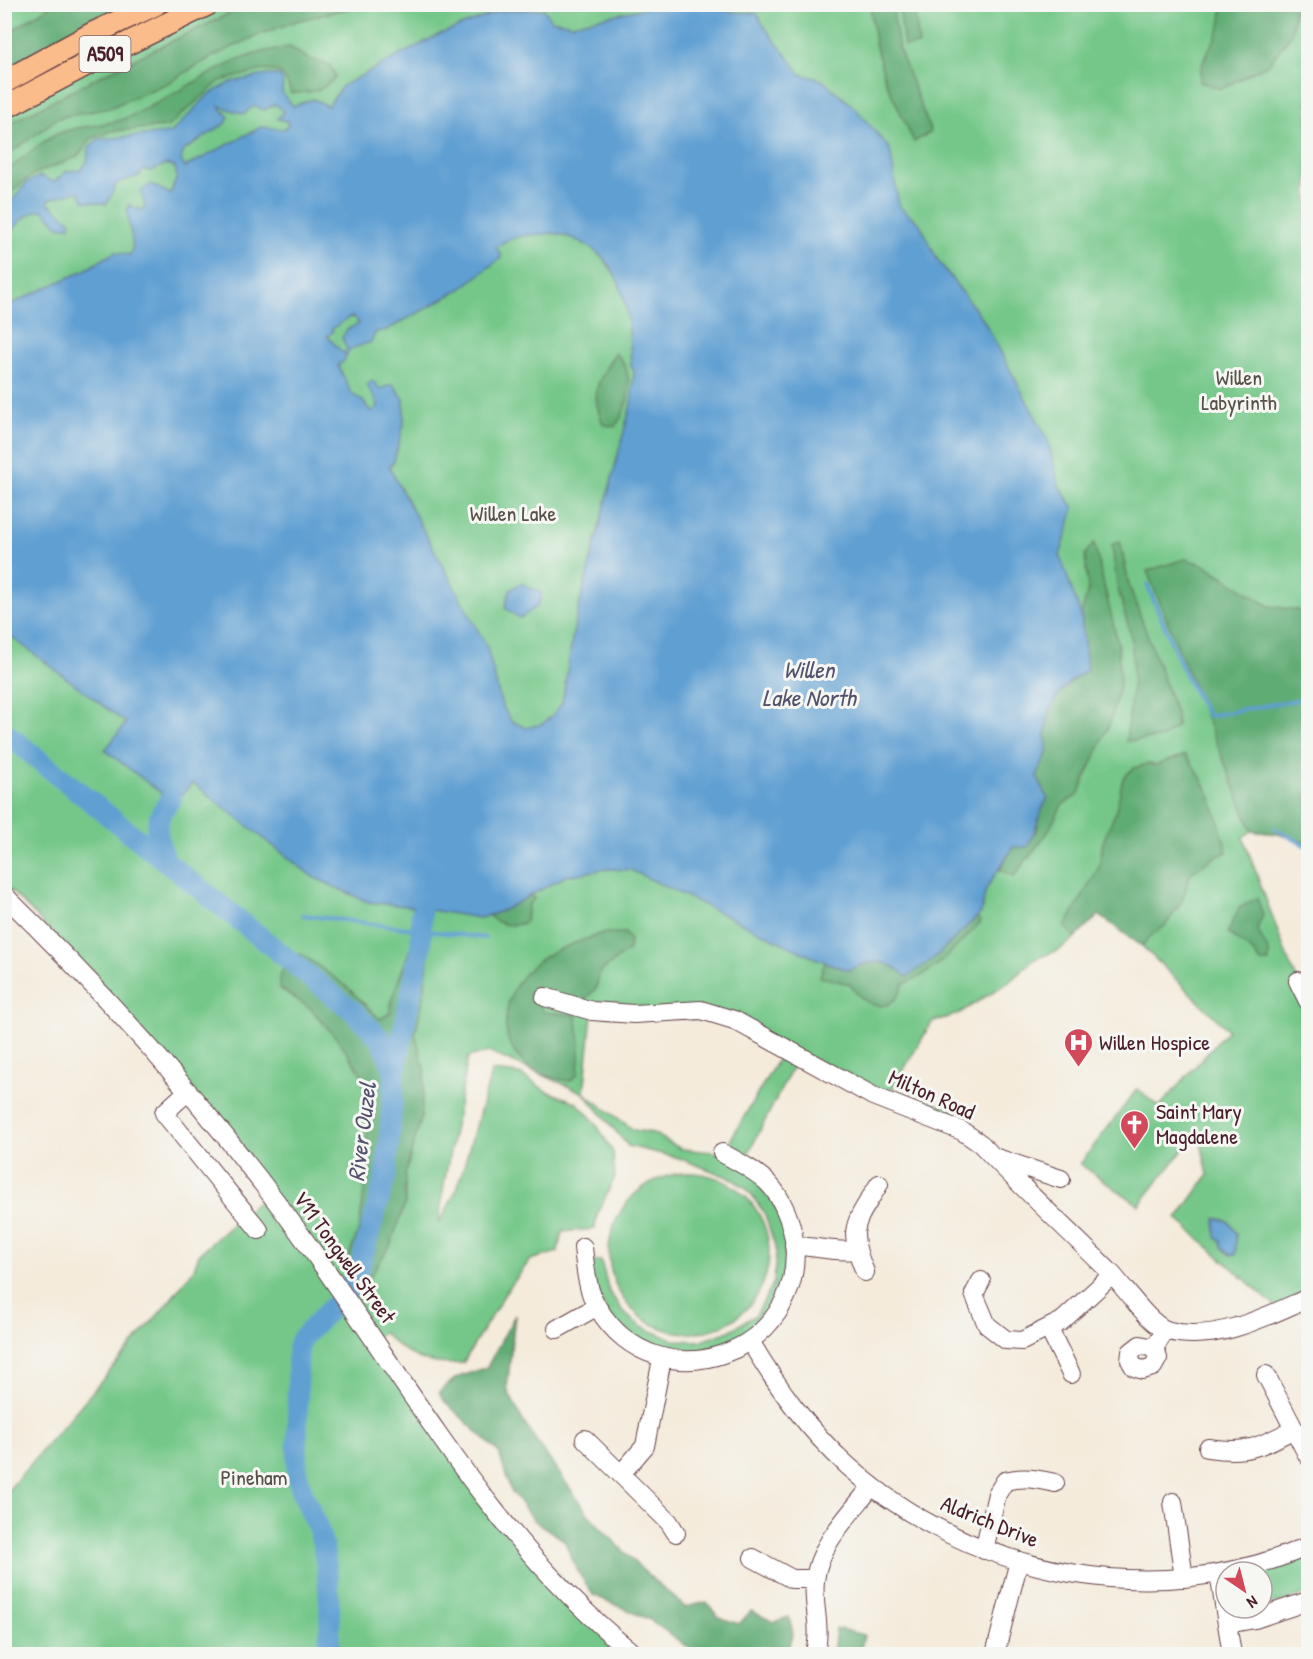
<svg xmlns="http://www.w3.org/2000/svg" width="1313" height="1659" font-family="'Patrick Hand',sans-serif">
	<rect width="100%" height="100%" fill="#f6f6f2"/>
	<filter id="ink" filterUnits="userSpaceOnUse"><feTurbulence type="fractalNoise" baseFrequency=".0167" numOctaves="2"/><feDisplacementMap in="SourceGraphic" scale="12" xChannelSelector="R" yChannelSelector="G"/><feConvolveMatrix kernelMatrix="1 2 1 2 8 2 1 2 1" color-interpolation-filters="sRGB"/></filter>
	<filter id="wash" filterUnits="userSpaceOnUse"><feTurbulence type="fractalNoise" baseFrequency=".008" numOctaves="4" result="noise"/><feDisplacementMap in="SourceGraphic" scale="24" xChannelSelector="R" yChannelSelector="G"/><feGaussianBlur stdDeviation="1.35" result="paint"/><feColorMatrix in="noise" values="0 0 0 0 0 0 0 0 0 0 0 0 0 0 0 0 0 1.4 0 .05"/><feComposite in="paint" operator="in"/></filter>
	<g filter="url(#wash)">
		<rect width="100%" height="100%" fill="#f4ebdb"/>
		<g fill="#75c789" stroke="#60735a" stroke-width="1.5">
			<path d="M 5,5 L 1308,5 L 1308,843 L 1278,834 L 1252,831 L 1243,837 L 1289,962 L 1308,1001 L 1308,1298 L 1279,1310 L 1177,1219 L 1208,1175 L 1200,1137 L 1196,1134 L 1139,1205 L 1080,1164 L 1137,1089 L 1159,1107 L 1228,1030 L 1142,946 L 1099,915 L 1075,938 L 1059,950 L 1035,959 L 1009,982 L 958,1014 L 932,1022 L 892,1089 L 955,1110 L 962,1131 L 734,1020 L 592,1015 L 584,1093 L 634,1130 L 653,1133 L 681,1149 L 722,1153 L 767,1183 L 794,1246 L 765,1330 L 681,1361 L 613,1328 L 585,1262 L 601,1261 L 609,1291 L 624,1313 L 642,1327 L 674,1340 L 701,1341 L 729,1331 L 756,1315 L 774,1282 L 776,1249 L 764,1212 L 746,1188 L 730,1178 L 679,1158 L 628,1146 L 584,1093 L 489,1052 L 468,1057 L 444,1184 L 439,1224 L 457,1189 L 492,1071 L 520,1074 L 546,1091 L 576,1102 L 595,1122 L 613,1152 L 615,1177 L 597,1215 L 595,1229 L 562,1232 L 558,1252 L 530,1260 L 504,1295 L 463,1363 C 429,1367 407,1357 384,1333 L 374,1337 L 478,1491 L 634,1654 L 5,1654 L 5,1494 L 168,1303 L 194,1269 L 199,1254 L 269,1192 L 37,917 L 5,885 Z"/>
			<polygon points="782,1052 796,1060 745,1160 732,1151 731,1139"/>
			<circle cx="689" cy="1253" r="80"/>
			<polygon points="1308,1553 1308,1594 1262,1608 1262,1572 1245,1572"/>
		</g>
		<g fill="#60ac75" stroke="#556650" stroke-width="1.5">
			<polygon points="53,4 134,5 5,71 5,35"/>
			<polygon points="247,5 364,5 296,21 256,36 208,59 168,83 109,108 58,118 5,157 5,126 106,73"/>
			<polygon points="870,5 892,5 899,49 931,132 914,142 885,80 875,43"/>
			<polygon points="899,5 914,5 919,45 904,46"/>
			<path d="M 1221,5 L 1295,5 L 1291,35 L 1269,64 L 1221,89 L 1200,82 C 1200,46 1226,41 1221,5 Z"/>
			<path d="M 290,47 L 307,58 L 330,65 L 336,77 C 322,92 311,93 291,93 L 286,80 L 279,72 L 263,70 L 220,81 L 167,127 L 113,131 L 91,139 L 77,157 L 32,175 L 5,197 L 5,172 C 20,161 47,136 65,131 C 84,125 105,126 123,119 C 182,96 225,53 290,47 Z"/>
			<path d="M 615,353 C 637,373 630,406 615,427 L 603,424 C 589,391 598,382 615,353 Z"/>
			<polygon points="1120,541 1129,585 1176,713 1177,726 1162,738 1126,741 1133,679 1132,640 1117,585 1112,545"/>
			<path d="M 1094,543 L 1118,644 L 1120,683 L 1111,720 L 1078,795 L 1062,805 L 1048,832 L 1014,876 L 1000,870 L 1013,847 L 1037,831 L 1040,810 L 1048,798 L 1037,777 C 1039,769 1046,758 1047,752 C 1048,746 1045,739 1046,733 C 1048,702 1061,686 1087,670 L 1081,615 L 1088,590 L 1085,554 Z"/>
			<polygon points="1185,559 1205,565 1269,606 1308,612 1308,843 1278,834 1252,831 1147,571"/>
			<path d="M 1185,755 C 1209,782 1218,817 1227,852 L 1213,858 L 1190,874 L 1182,901 L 1166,925 L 1152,935 L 1142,946 L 1099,915 L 1075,938 L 1065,927 L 1099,867 L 1103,842 L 1116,811 L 1123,778 L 1134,768 L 1147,764 L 1156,765 Z"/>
			<path d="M 532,895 L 534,899 L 528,905 L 526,922 C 514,927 499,926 489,916 Z"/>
			<path d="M 1257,898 L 1263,915 L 1257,929 L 1269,952 L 1269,962 L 1261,962 C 1250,945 1241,946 1228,932 L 1239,908 Z"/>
			<path d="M 977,917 L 981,922 C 958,944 936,974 904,983 C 893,1017 865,1009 850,984 L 820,977 L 825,962 L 848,970 L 869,960 L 894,965 L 933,959 Z"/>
			<path d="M 603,933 L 625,933 L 630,940 L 629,950 L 600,972 L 596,989 L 578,1005 L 547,1000 L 540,1006 L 544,1012 L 576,1015 L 580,1042 L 578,1074 L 570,1081 C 554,1078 536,1075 524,1063 C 495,1037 504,994 529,969 C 548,950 579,942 603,933 Z"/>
			<polygon points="416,945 429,952 424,996 415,1033 425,1071 421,1118 405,1175 405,1204 391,1244 364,1286 345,1266 359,1229 366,1176 367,1118 362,1075 340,1042 310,1008 279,988 281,972 300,953 345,985 380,1019 390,1013 392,998 410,949"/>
			<polygon points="515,1315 507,1389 524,1423 588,1514 636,1564 685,1607 707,1602 718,1617 739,1624 751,1611 774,1622 789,1617 793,1633 786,1654 697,1654 650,1620 593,1595 576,1569 564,1540 533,1520 510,1489 499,1453 442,1399 439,1392 456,1378 487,1367"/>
			<polygon points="836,1628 864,1635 860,1654 833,1654"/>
		</g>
		<g fill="#5f9fd2" stroke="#545f7e" stroke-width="1.5" fill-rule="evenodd">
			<path d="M 663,4 L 700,5 L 734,12 L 757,13 C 767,36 787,52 800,74 L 822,80 L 855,108 L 890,149 L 899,206 L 920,224 L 937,259 L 984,321 L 1048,440 L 1059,486 L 1074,508 L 1060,556 L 1081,615 L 1087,670 C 1061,686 1048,702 1046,733 C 1045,739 1048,746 1047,751 C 1046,758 1039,769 1037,777 L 1048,798 C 1038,814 1037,831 1027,847 L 1013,847 L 986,889 L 981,913 L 933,959 L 907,977 C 886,958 873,959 848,970 L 812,957 L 631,870 L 606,869 L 566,876 L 502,911 L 480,918 L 424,909 L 421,914 L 415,907 L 368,902 L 313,877 L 193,783 L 174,803 L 105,750 L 126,723 L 5,632 L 5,297 L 8,304 L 11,304 L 85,270 L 115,252 L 130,255 C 138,243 124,220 128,205 L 143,210 L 145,207 L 141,192 L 151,184 L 170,194 L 177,177 L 175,167 L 167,164 L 151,171 L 144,170 L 139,176 L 117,183 L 107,204 L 84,201 L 78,191 L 49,199 L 48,203 L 71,221 L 70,226 L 59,227 L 43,210 C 25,211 14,228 5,242 L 5,209 L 27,182 L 40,176 L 54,182 L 67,171 L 81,170 L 87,162 L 89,147 L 99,139 L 171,133 L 208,95 L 231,82 L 266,75 L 279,75 L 283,81 L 282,93 L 293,106 L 313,99 L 328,106 L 342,86 L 440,34 L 500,11 L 544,9 L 551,20 L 572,24 ZM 275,104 L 284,111 L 277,119 L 287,121 L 288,125 L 285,129 L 261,127 L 185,167 L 181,160 L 183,151 L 226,123 L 229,117 L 219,106 L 244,114 L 254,106 L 265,110 ZM 554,233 C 624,247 629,304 631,365 L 634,372 L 631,404 L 575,622 L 562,703 L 553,715 L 542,724 L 526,728 L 511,721 L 502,706 L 487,647 L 480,634 L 389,467 L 394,461 L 404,424 L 404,399 L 393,384 L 380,389 L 372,380 L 367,385 L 378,404 L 377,408 L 371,412 L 363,401 L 352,394 L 338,365 L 343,362 L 350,349 L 371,342 L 376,332 L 387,330 L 459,290 L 501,258 L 501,254 L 496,248 C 508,234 536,235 554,233 ZM 350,317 L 355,318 L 359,324 L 347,329 L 342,338 L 347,349 L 344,354 L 327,336 L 333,332 L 332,329 Z"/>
			<polygon points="521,583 542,593 538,606 520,618 505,608 510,590"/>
			<polygon points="1215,1218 1228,1221 1236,1233 1236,1254 1230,1255 1223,1248 1221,1241 1216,1238"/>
		</g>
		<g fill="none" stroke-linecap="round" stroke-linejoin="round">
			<g stroke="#5f9fd2" stroke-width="4">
				<polyline points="1147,584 1187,679 1208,716 1308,698"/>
				<polyline points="1274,828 1308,847"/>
				<polyline points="303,915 485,938"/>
			</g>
			<g stroke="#5f9fd2" stroke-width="21">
				<path d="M 4,732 L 354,1012 L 381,1039 L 395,1073 L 386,1175 L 359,1269 L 346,1293 L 303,1337 L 298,1346 L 297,1471 C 300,1493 310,1508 318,1528 C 329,1559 332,1622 328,1654"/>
				<path d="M 165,859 C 155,831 152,823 171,799"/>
				<polyline points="395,1073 421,944 421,914"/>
			</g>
		</g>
	</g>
	<g filter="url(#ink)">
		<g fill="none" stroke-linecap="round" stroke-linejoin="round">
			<defs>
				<g id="minor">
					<path d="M 4,895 C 118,1006 224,1126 316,1256 C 417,1397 497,1544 634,1654"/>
					<polyline points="1298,981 1308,1001"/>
					<path d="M 545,997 L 592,1011 L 634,1014 L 701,1010 L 734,1020 L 873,1096 L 962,1131 L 981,1144 C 1023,1189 1068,1230 1111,1273 C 1125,1288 1150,1326 1169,1331 C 1216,1343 1267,1316 1308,1298"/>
					<polyline points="187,1092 164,1113 259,1230"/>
					<polyline points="997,1158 1061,1179"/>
					<path d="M 794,1246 C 816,1246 835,1253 856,1250"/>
					<path d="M 583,1247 C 585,1265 587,1292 598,1308 C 658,1407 807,1354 794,1240 C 791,1221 782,1197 768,1183 C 756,1171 737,1161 722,1153"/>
					<path d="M 865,1272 C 846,1227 856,1223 879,1184"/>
					<polyline points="981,1281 974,1294 987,1325 1006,1340 1022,1341 1062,1321 1112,1275"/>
					<polyline points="557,1329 596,1307"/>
					<polyline points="1049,1329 1071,1374"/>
					<path d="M 750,1341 C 778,1388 808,1430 848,1466 C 970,1576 1157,1613 1308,1546"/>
					<polyline points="1154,1348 1140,1345 1131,1352 1130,1360 1134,1367 1143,1370 1153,1367 1158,1358 1154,1348 1166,1330"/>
					<polyline points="1266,1375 1308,1456"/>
					<polyline points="585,1439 669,1522 676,1533"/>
					<path d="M 1208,1448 C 1249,1454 1259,1447 1294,1429"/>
					<polyline points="621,1474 645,1446 662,1359"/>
					<polyline points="1173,1502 1184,1578"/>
					<path d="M 984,1550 L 997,1494 L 1005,1481 C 1023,1476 1037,1479 1055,1483"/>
					<polyline points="753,1558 792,1579 815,1579"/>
					<polyline points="1219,1573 1227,1624 1255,1619 1308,1601"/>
					<polyline points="1227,1624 1232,1654"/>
					<path d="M 814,1654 C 823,1631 812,1605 815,1581 C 818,1545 851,1513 872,1486"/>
					<polyline points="995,1654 1019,1561"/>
				</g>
				<g id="major">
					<polyline points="4,82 94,33 156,4"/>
					<polyline points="4,108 104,55 208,4"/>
				</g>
			</defs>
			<use href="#minor" stroke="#643e45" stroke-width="20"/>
			<use href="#major" stroke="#643e45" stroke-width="25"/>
			<use href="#minor" stroke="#fff" stroke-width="18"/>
			<use href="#major" stroke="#fabc8b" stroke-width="22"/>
		</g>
	</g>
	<defs>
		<symbol id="hospital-pin" viewBox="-11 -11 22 30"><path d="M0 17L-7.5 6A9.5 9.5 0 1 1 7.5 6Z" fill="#d1495b" stroke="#f6f6f2"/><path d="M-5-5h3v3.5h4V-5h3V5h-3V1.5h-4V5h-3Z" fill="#fff"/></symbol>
		<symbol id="church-pin" viewBox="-11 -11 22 30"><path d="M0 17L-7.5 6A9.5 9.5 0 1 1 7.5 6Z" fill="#d1495b" stroke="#f6f6f2"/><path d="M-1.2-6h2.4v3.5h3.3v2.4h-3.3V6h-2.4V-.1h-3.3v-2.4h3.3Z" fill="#fff"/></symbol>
	</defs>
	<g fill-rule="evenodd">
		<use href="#hospital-pin" x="1062" y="1026" width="33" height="45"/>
		<use href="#church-pin" x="1118" y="1108" width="33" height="45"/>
	</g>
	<g text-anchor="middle" stroke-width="6" stroke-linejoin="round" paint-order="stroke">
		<rect fill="#f6f6f2" stroke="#7e6067" stroke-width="1.5" x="79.5" y="36" width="51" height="36" rx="4.5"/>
		<g font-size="21" font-weight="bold" fill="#4a1f2b">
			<text x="105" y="61">A509</text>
		</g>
		<g font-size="22" fill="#575147" stroke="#f6f6f2">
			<text x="1239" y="385">Willen<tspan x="1239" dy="25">Labyrinth</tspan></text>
			<text x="513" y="521">Willen Lake</text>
			<text x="254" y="1485">Pineham</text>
		</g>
		<g font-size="22" fill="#4a1f2b" stroke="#f6f6f2" text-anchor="start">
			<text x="1099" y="1050">Willen Hospice</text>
			<text x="1156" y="1119">Saint Mary<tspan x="1156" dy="25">Magdalene</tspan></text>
		</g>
		<g font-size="22" fill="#4a1f2b" stroke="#f6f6f2">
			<text transform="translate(932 1094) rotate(24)" y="8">Milton Road</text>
			<text transform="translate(345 1257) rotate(54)" y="8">V11 Tongwell Street</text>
			<text transform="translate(990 1521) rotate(22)" y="8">Aldrich Drive</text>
		</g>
		<g font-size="24" font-style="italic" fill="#52526e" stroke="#f6f6f2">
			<text x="809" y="678">Willen<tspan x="809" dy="28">Lake North</tspan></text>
			<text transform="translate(362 1132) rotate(-83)" y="8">River Ouzel</text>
		</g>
	</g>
	<rect width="1313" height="1659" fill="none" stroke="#f6f6f2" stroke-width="24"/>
	<g transform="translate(1244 1590) rotate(145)"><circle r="28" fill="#f6f6f2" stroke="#b1a0a2" stroke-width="1.5"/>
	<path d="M0-4.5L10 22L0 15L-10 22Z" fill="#d1495b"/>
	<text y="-9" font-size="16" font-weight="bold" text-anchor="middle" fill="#4a1f2b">N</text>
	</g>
</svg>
